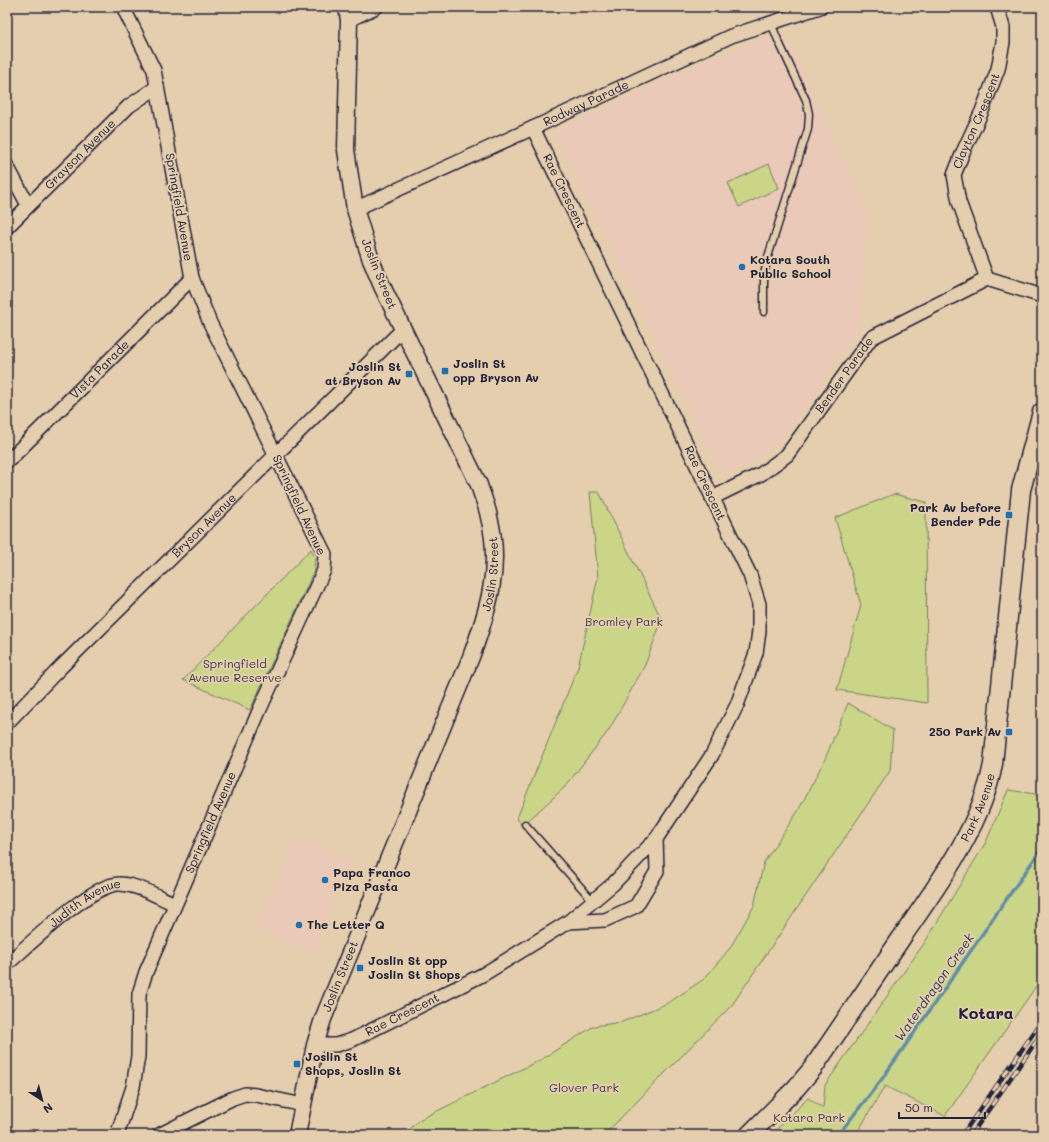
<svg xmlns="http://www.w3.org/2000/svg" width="1049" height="1142" font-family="Mali,sans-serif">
	<rect width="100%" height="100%" fill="#e5ceae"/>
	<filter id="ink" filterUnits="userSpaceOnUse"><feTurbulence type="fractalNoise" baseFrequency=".025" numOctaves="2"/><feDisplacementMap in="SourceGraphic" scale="8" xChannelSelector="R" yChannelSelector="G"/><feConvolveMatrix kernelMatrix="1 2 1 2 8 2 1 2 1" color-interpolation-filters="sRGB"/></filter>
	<g filter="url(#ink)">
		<g fill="#ebc9b8">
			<polygon points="784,33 867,209 860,325 799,417 780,440 756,459 726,475 720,471 556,137 559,131 702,61"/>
			<polygon points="296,839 351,859 311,953 256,928"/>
		</g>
		<g fill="#cad588" stroke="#767c62">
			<polygon points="769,164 779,188 739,207 728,183"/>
			<polygon points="590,492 599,492 662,620 645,665 609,730 565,787 522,826 517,818 578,667 598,577"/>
			<polygon points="894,494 926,502 927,703 837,690 861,605 835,518"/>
			<polygon points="311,549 315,558 314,571 250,710 183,680"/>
			<polygon points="848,703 893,730 890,771 732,1005 604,1135 404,1135 419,1120 542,1059 594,1026 622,1022 668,1003 704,979 730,948 754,906 764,862 798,811 825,759"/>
			<polygon points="1008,790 1042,795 1042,978 945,1116 885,1086 857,1133 859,1135 771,1135 808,1098 823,1108 825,1085 925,942 986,842"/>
		</g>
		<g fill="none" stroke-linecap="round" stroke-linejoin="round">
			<polyline stroke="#648da8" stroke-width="3.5" points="838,1135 882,1079 1042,848"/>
			<defs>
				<g id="service">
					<polyline points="764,312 764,275 767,260 808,129 809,114 806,100 778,40 771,23"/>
					<polyline points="525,824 593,901"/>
				</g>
				<g id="minor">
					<polyline points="349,20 376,7"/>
					<polyline points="7,166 28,205"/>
					<path id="s1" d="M 355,209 L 533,128 L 731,36 L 820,7"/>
					<path id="s2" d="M 7,227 L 129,106 L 157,87"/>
					<path id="s3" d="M 987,279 L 959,202 L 954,175 L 963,152 L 982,111 L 998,69 L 1003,42 L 1003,27 L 997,7"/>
					<path id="s4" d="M 7,462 L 192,278"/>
					<path id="s5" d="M 712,498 L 761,474 L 787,455 L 871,338 L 987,279 L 1042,296"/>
					<path id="s6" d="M 7,723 L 60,668 L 403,329"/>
					<polyline points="568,922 605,920 636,906 657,871 656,839"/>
					<path id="s7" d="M 7,964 C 30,944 92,883 120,884 C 139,885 158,897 175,904"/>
					<path id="s8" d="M 315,1045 L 336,1045 L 352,1040 L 484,974 L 568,922 L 613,884 L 656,839 L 712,755 L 737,705 L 756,653 L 759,631 L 759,604 L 750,575 L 533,128"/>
					<path id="s9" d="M 117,1135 L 133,1087 L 138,1056 L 139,994 L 146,972 L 260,709 L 324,570 L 325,554 L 210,323 L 192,278 L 154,70 L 123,7"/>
					<polyline points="159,1135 233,1098 245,1094 256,1095 303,1105"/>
				</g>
				<g id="tertiary">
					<path id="s10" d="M 297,1135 L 315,1045 L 323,1019 L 471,657 C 488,611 502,567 489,517 C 487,506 482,495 479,485 L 382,286 L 371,260 L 355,209 L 346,150 L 349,20 L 347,7"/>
				</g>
				<g id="secondary">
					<path id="s11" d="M 749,1135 L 796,1088 L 813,1068 C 843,1024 872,981 902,937 C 937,886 982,826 993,764 L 1021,490 L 1042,412"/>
				</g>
			</defs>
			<use href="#service" stroke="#22223b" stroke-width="9"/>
			<use href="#minor" stroke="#22223b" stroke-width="16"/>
			<use href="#tertiary" stroke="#22223b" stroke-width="19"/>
			<use href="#secondary" stroke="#22223b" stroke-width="21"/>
			<use href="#service" stroke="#e5ceae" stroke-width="6"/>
			<use href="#minor" stroke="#e5ceae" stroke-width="13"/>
			<use href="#tertiary" stroke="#e5ceae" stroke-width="16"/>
			<use href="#secondary" stroke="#e5ceae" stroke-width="18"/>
			<defs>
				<g id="rail">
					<polyline points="962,1135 1042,1021"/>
					<polyline points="971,1135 1042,1033"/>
				</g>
			</defs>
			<use href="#rail" stroke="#22223b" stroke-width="4.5"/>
			<use href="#rail" stroke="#e5ceae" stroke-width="3" stroke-dasharray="9" stroke-linecap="butt"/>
		</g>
	</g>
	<g fill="#1f6fb2" stroke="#e5ceae" stroke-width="1.5">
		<circle cx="742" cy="267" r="4"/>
		<rect x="441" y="367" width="8" height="8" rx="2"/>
		<rect x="405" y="370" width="8" height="8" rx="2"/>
		<rect x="1005" y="511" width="8" height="8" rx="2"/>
		<rect x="1005" y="728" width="8" height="8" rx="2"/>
		<circle cx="325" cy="880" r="4"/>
		<circle cx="299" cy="925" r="4"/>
		<rect x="356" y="964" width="8" height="8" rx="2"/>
		<rect x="293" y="1060" width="8" height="8" rx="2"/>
	</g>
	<g text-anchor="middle" stroke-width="4" stroke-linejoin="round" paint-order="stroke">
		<g font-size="12" fill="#22223b" stroke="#e5ceae">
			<text dy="4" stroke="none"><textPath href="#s1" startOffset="254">Rodway Parade</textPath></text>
			<text dy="4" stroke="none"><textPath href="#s3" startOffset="168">Clayton Crescent</textPath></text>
			<text dy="4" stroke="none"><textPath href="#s2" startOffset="103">Grayson Avenue</textPath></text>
			<text transform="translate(564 191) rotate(64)" y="4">Rae Crescent</text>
			<text transform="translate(179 207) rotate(80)" y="4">Springfield Avenue</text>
			<text transform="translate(379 274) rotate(68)" y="4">Joslin Street</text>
			<text dy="4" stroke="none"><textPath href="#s4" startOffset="131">Vista Parade</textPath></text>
			<text dy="4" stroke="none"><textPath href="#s5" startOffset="185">Bender Parade</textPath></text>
			<text transform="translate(705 483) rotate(65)" y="4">Rae Crescent</text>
			<text transform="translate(299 505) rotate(65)" y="4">Springfield Avenue</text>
			<text dy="4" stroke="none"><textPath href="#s6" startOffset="279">Bryson Avenue</textPath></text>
			<text dy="4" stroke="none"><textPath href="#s10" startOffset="596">Joslin Street</textPath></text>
			<text dy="4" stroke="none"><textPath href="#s11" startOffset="402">Park Avenue</textPath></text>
			<text dy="4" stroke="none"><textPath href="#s9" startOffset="330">Springfield Avenue</textPath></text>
			<text dy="4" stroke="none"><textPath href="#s7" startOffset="100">Judith Avenue</textPath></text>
			<text dy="4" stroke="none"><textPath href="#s10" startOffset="165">Joslin Street</textPath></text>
			<text dy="4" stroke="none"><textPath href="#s8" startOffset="94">Rae Crescent</textPath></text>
		</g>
		<g font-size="12" font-weight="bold" fill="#22223b" stroke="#e5ceae" text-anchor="start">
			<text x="750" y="264">Kotara South<tspan x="750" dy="14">Public School</tspan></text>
			<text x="453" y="368">Joslin St<tspan x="453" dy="14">opp Bryson Av</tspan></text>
			<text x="401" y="371" text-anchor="end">Joslin St<tspan x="401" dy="14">at Bryson Av</tspan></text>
			<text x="1001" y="512" text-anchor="end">Park Av before<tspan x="1001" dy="14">Bender Pde</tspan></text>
			<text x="1001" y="736" text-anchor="end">250 Park Av</text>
			<text x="333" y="877">Papa Franco<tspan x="333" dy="14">Piza Pasta</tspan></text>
			<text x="307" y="929">The Letter Q</text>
			<text x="368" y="965">Joslin St opp<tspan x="368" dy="14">Joslin St Shops</tspan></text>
			<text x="305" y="1061">Joslin St<tspan x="305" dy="14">Shops, Joslin St</tspan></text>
		</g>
		<g font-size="12" fill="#3b3d47" stroke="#e5ceae">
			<text x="624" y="626">Bromley Park</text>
			<text x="235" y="668">Springfield<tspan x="235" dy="14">Avenue Reserve</tspan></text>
			<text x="584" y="1092">Glover Park</text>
			<text x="809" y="1122">Kotara Park</text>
		</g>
		<g font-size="13" font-style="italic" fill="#323d56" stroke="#e5ceae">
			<text transform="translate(934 987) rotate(-55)" y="5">Waterdragon Creek</text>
		</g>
		<g font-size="16" font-weight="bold" fill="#22223b" stroke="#e5ceae">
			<text x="986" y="1019">Kotara</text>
		</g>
	</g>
	<rect width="1049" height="1142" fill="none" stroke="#e5ceae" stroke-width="24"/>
	<rect x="12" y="12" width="1025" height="1118" fill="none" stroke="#22223b" stroke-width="1.5" filter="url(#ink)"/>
	<g transform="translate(42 1100) rotate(144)" stroke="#e5ceae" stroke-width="3" paint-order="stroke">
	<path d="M0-3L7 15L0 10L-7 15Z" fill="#22223b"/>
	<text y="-6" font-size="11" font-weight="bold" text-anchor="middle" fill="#22223b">N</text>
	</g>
	<path d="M899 1112v6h86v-6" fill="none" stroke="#22223b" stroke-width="2"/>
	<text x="905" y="1112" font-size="12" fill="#22223b" stroke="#e5ceae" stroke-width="3" paint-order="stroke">50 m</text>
</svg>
